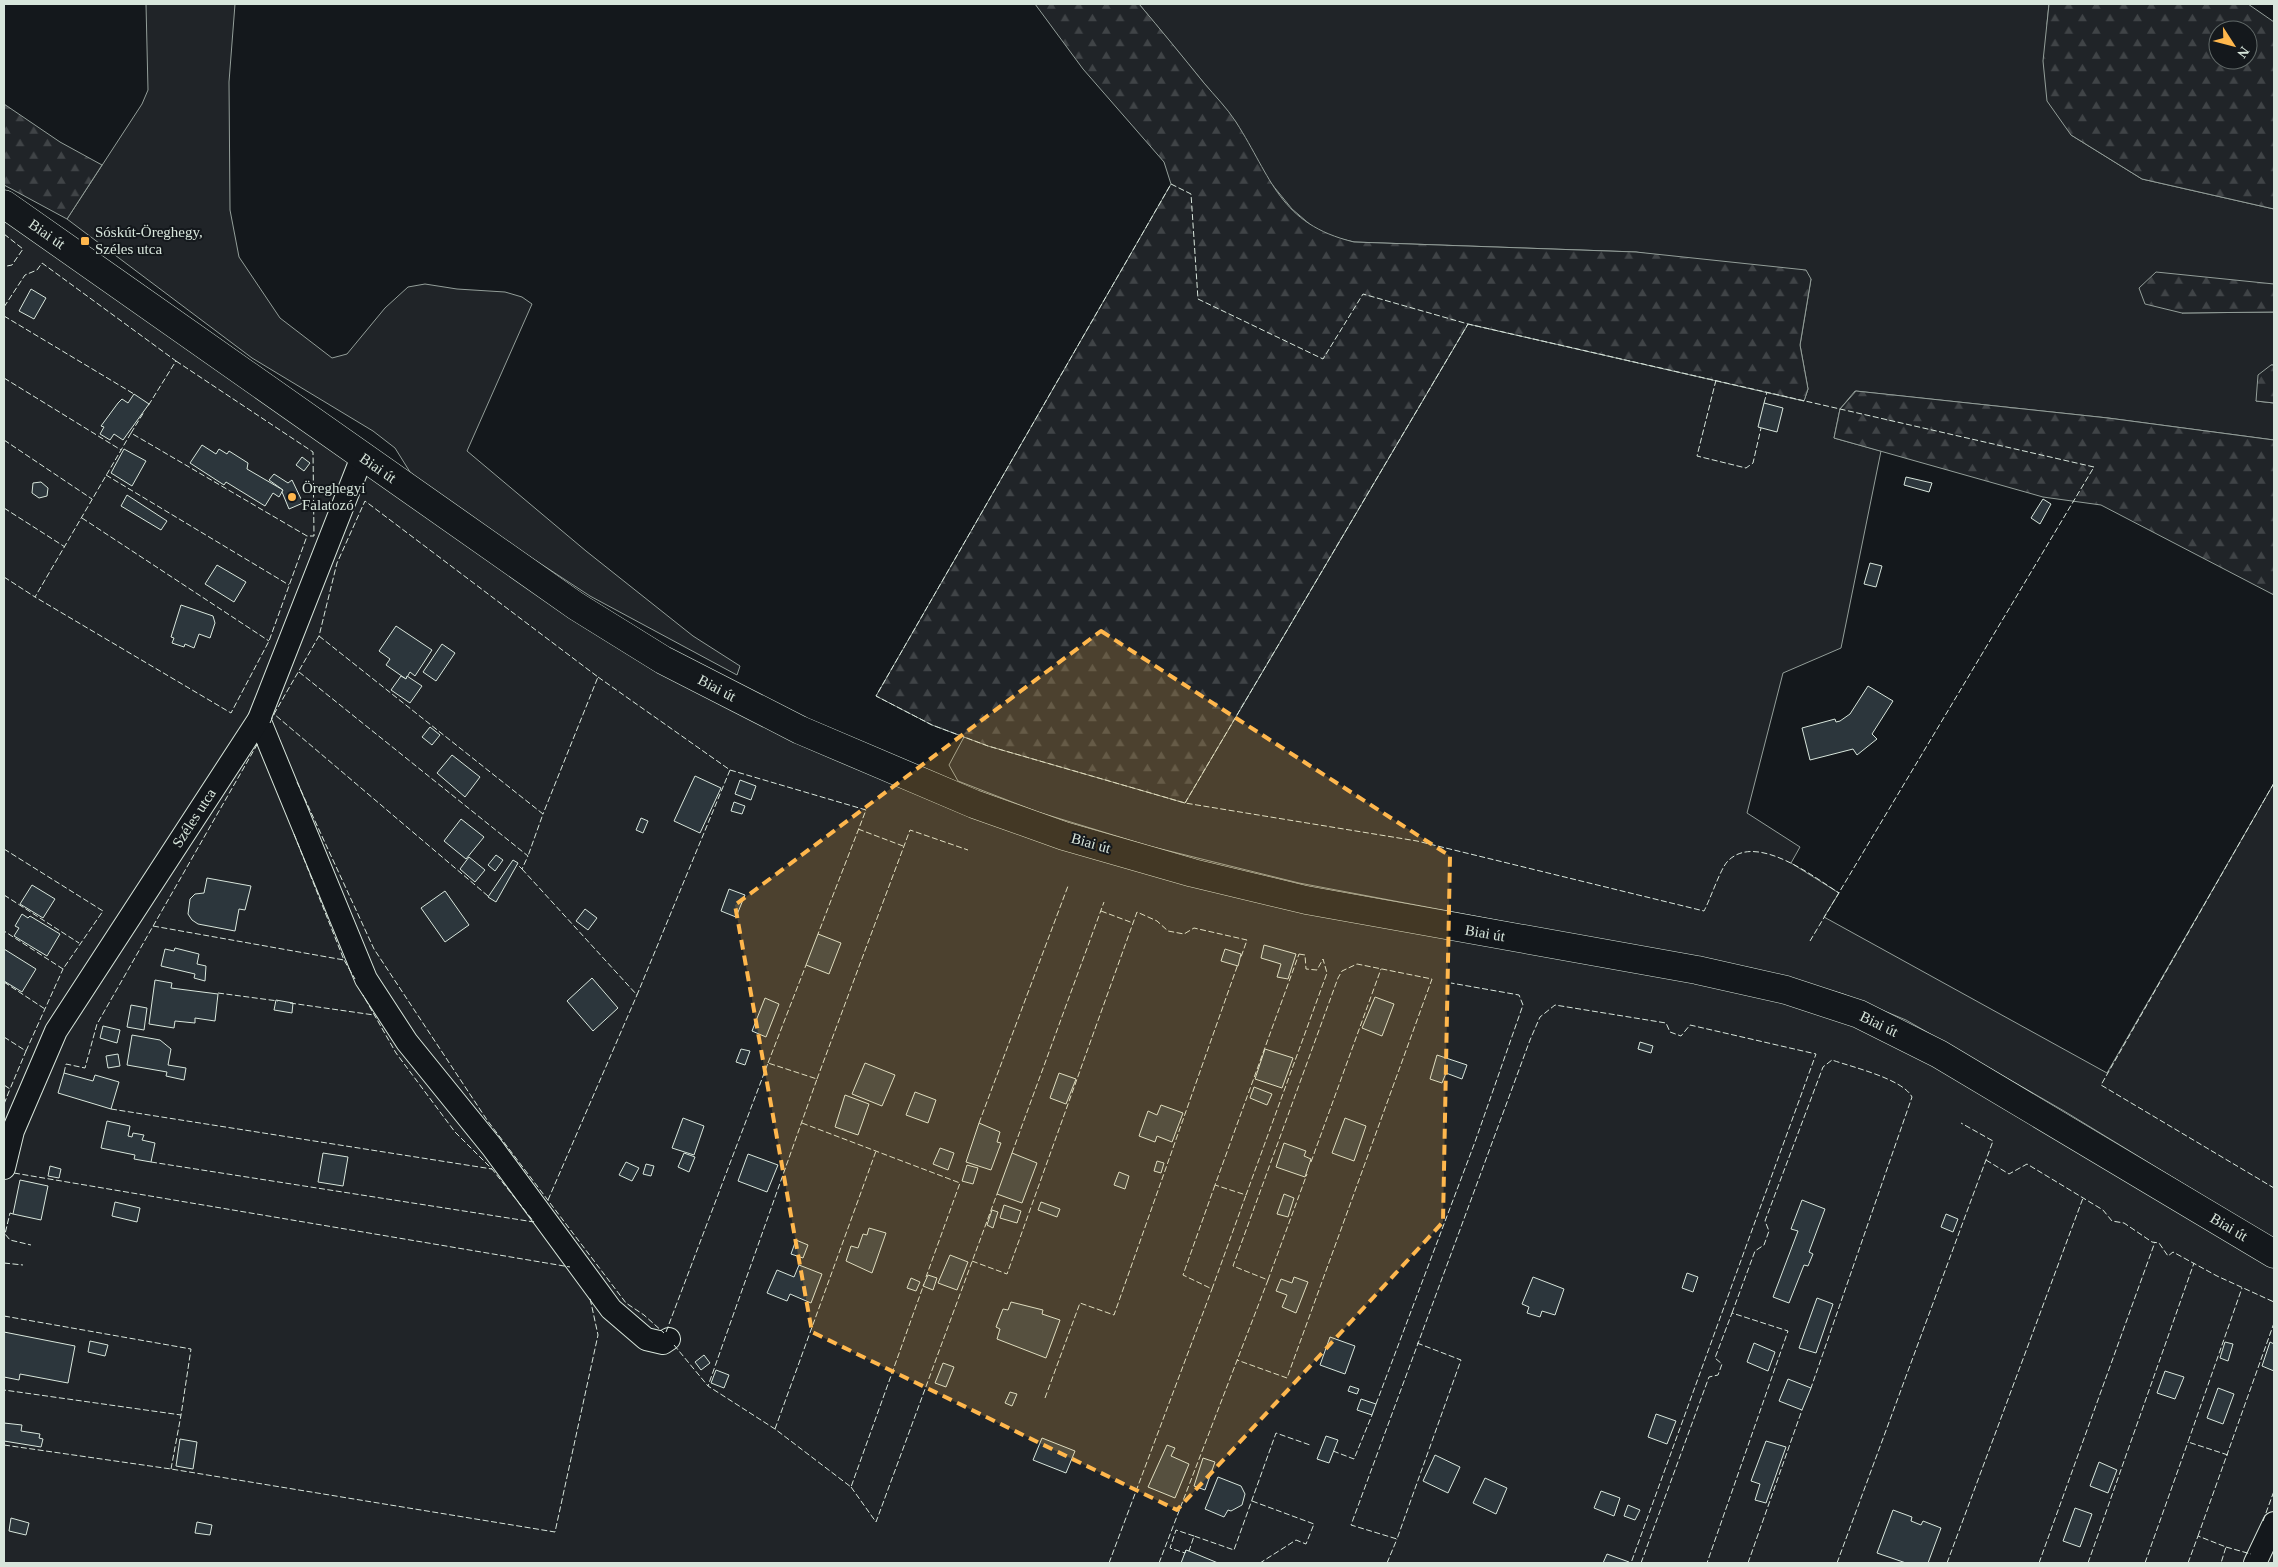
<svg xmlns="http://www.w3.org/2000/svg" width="2278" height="1567" font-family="'Times New Roman',serif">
	<defs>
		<pattern id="forest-firs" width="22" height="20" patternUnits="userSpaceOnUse" patternTransform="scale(1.25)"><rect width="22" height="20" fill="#202428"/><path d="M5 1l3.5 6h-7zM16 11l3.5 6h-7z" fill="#404447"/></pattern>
	</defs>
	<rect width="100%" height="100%" fill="#14181c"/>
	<g fill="#202428" stroke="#939e99">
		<polygon points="146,4 235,4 229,82 230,210 239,257 280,318 332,358 347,354 385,308 408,287 425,284 457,289 505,292 522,297 532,304 467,451 586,551 693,636 740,666 737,675 590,596 440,498 410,472 395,448 373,431 252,358 67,219 142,104 148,90"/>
		<polygon points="1139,4 2049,4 2047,24 2071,135 2142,179 2274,209 2274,284 2182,313 2274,312 2274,365 2271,365 2256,401 2274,403 2274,440 2108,418 1855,391 1840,409 1834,438 1881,451 1841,648 1783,673 1747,813 1800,847 1791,863 1839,893 1824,917 2107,1073 2274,783 2274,1239 2064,1111 1906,1020 1843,994 1751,968 1299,883 1149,846 1038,812 958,781 949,765 964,737 1185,803 1468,324 1804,401 1808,389 1800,345 1811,279 1636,252 1354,242 1329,236 1313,227 1292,209 1266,177 1235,121"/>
		<polygon points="4,204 663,660 1064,836 1859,1014 2274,1254 2274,1563 4,1563"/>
	</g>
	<g fill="url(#forest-firs)" stroke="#939e99" fill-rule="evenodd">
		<path d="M 1035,4 L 1139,4 C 1161,30 1183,57 1204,83 C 1215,96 1227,108 1236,122 C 1272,178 1279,224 1354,242 L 1636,252 L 1806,270 L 1811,279 L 1800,345 L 1808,389 L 1804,401 L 1468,324 L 1185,803 L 988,746 L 932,725 L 876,696 L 1171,184 L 1164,162 L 1083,69 Z"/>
		<path d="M 2049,4 L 2248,4 L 2274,22 L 2274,209 L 2142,179 L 2071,135 L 2047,101 L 2043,61 ZM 2218,30 L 2248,30 L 2248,60 L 2218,60 Z"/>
		<polygon points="4,104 60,142 102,165 67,219 4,185"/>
		<polygon points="2156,272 2274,284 2274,312 2182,313 2145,304 2139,288"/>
		<polygon points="2271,365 2274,365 2274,403 2256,401 2258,375"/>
		<polygon points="1856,391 2108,418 2274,440 2274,595 2101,505 2043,497 1834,438 1840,409"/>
	</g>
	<g fill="#2c363c" stroke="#d8e6dc">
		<polygon points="31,289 46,298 34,319 19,311"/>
		<polygon points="134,394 149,404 123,440 114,434 110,440 100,434 104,427 101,426 118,403 122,399 128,403"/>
		<polygon points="1764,403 1783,408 1777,432 1758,427"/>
		<polygon points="202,445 216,454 219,449 227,454 229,451 248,463 247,469 283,490 279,497 273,493 265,506 226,482 224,485 190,463"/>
		<polygon points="124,449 146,461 132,486 111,473"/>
		<polygon points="302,457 310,463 304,471 296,465"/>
		<polygon points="274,474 288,483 292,480 303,503 289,509 282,492 283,490 269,480"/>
		<polygon points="1906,477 1932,483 1929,492 1904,485"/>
		<polygon points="41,482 48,488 47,496 39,498 32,493 33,483"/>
		<polygon points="127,495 167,521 161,530 121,506"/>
		<polygon points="2043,499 2051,504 2040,524 2031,518"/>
		<polygon points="1870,563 1882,566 1876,587 1864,584"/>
		<polygon points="217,565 246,582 234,602 205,584"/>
		<polygon points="181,605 213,616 215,623 210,638 199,634 194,648 185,644 184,647 172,643 174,638 171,637"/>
		<polygon points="396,626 432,650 415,676 410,672 406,679 386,665 390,659 379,651"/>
		<polygon points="442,644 455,653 436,681 423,672"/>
		<polygon points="401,676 406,679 407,676 422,686 410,703 391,690"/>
		<polygon points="1868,686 1893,701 1872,734 1877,739 1857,755 1853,749 1810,760 1802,728 1835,719 1836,722 1840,721 1850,714"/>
		<polygon points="430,727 440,735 432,745 422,737"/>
		<polygon points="452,755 480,777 465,797 437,773"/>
		<polygon points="695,776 721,788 700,833 674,821"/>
		<polygon points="740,780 756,786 751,800 735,794"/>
		<polygon points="734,802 745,806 742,814 731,811"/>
		<polygon points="641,818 648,821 643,833 636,830"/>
		<polygon points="461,819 484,837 466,859 444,841"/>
		<polygon points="496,855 503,860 495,871 488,865"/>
		<polygon points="469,857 485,870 475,882 460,869"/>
		<polygon points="513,860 518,863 496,902 488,897"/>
		<polygon points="207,878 251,886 245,910 239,909 235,931 198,924 192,920 188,914 190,899 195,894 204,893"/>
		<polygon points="32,885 55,899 43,918 20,904"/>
		<polygon points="729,889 745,895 736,917 721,911"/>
		<polygon points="445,891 469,925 445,942 421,908"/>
		<polygon points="585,909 597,918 588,930 576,921"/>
		<polygon points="22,914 28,918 30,916 60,934 47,956 14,936 19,928 15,926"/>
		<polygon points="818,934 841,943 829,974 806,965"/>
		<polygon points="1264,945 1296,954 1288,979 1277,977 1281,964 1261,958"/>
		<polygon points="175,948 199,954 197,964 206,966 205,981 194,978 195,974 161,966 165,949 174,951"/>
		<polygon points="4,949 36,969 22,992 4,981"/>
		<polygon points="1225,949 1241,954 1238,966 1221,961"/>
		<polygon points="592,978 618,1008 593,1031 567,1001"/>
		<polygon points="155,980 172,983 171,988 218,994 215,1021 195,1018 195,1023 175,1021 174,1028 149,1024"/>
		<polygon points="1375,997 1394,1004 1382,1036 1362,1028"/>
		<polygon points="765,998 779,1004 766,1037 752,1031"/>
		<polygon points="276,1000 293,1003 292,1013 274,1010"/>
		<polygon points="131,1005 147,1008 144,1030 127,1027"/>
		<polygon points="103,1026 120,1030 117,1043 100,1038"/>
		<polygon points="132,1035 160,1040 171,1049 168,1065 186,1068 184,1080 166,1076 167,1072 127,1065"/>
		<polygon points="1640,1042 1653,1046 1651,1053 1638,1049"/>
		<polygon points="741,1049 750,1051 745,1065 736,1062"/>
		<polygon points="1265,1049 1293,1058 1282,1088 1255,1079"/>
		<polygon points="118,1054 120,1066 108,1068 106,1056"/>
		<polygon points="1437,1055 1467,1065 1462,1079 1446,1073 1442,1083 1430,1079"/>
		<polygon points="865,1063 895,1075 882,1106 852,1094"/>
		<polygon points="64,1073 93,1081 95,1075 119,1082 111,1109 58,1093"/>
		<polygon points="1059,1073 1076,1079 1066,1104 1050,1098"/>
		<polygon points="1254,1087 1272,1094 1267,1105 1250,1098"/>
		<polygon points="915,1092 936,1100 928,1123 906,1115"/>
		<polygon points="845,1095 869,1104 858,1135 835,1127"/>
		<polygon points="1161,1105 1183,1113 1172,1142 1157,1136 1155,1142 1139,1136 1148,1111 1157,1115"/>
		<polygon points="683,1118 704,1126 694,1155 672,1148"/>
		<polygon points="1345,1118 1366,1126 1354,1161 1332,1153"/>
		<polygon points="107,1121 130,1126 128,1136 132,1137 133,1133 144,1135 142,1140 155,1143 151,1162 134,1159 135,1155 101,1148"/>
		<polygon points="979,1123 1000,1132 997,1142 1001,1143 991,1170 966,1162"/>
		<polygon points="1284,1143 1306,1151 1304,1156 1311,1159 1305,1177 1276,1167"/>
		<polygon points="940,1148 954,1153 948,1170 933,1164"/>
		<polygon points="323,1153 348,1157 343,1186 318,1182"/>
		<polygon points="684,1153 695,1157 689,1172 678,1167"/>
		<polygon points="1012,1153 1037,1163 1022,1203 997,1194"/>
		<polygon points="748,1154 778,1165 767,1192 738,1181"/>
		<polygon points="1157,1161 1164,1163 1161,1173 1154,1171"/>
		<polygon points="626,1162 639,1168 632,1181 619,1175"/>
		<polygon points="646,1164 654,1166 651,1176 643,1174"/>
		<polygon points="967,1165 978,1168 973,1184 962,1181"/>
		<polygon points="50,1166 61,1169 59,1178 48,1176"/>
		<polygon points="1119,1172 1129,1176 1125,1189 1114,1185"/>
		<polygon points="20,1180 48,1186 41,1220 13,1214"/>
		<polygon points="1284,1194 1294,1198 1288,1217 1277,1214"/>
		<polygon points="1802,1200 1825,1209 1809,1252 1813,1254 1808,1266 1804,1265 1789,1303 1773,1297 1798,1231 1791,1229"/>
		<polygon points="115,1202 140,1208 137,1222 112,1216"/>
		<polygon points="1041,1202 1060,1209 1057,1217 1038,1210"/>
		<polygon points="1004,1205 1021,1211 1017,1223 1000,1218"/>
		<polygon points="992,1210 998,1212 993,1228 987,1225"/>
		<polygon points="1946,1214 1958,1219 1953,1232 1941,1227"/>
		<polygon points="869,1228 886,1233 872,1273 846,1261 851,1246 858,1248 863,1234 867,1235"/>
		<polygon points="796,1240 808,1245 803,1258 791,1254"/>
		<polygon points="950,1255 968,1262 957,1290 938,1283"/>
		<polygon points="799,1265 822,1274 811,1303 790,1294 787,1301 767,1293 777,1270 794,1277"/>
		<polygon points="1687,1273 1698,1277 1693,1292 1682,1288"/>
		<polygon points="928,1275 937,1278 933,1290 923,1286"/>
		<polygon points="1294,1277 1308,1282 1296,1313 1282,1307 1287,1295 1276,1291 1281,1279 1292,1283"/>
		<polygon points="1533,1277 1564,1289 1555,1315 1542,1311 1540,1317 1527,1313 1529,1307 1522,1304"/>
		<polygon points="911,1278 920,1282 916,1291 907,1288"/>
		<polygon points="1817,1298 1833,1304 1816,1353 1799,1348"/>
		<polygon points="1011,1302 1043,1310 1042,1314 1060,1320 1046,1358 997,1339 1000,1329 996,1327 1003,1309 1008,1310"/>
		<polygon points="4,1332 75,1346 68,1383 20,1374 19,1380 4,1377"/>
		<polygon points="1330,1337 1355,1346 1345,1374 1320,1365"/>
		<polygon points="90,1341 108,1345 105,1356 88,1352"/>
		<polygon points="2225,1342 2233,1344 2228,1361 2220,1358"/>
		<polygon points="2270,1342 2274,1344 2274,1371 2262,1366"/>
		<polygon points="1754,1343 1775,1352 1768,1371 1747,1362"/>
		<polygon points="704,1355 710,1363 701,1370 695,1362"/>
		<polygon points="943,1363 954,1367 946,1387 935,1383"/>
		<polygon points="716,1370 729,1375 724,1388 711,1383"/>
		<polygon points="2165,1371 2184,1377 2175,1399 2157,1393"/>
		<polygon points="1788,1379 1811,1388 1802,1410 1779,1401"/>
		<polygon points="1350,1386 1359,1389 1357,1394 1348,1391"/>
		<polygon points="2218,1388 2234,1394 2223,1424 2207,1418"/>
		<polygon points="1010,1392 1017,1394 1012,1406 1005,1403"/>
		<polygon points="1361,1399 1376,1404 1372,1415 1357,1410"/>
		<polygon points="1656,1414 1676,1421 1667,1444 1648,1437"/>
		<polygon points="4,1423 22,1425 21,1431 40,1434 39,1438 43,1439 41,1447 4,1441"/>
		<polygon points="1326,1436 1338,1440 1329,1463 1317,1459"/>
		<polygon points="1042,1438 1075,1451 1066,1473 1033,1460"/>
		<polygon points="180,1439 197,1442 193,1469 176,1466"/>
		<polygon points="1766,1441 1786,1447 1766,1503 1755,1500 1760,1484 1751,1481"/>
		<polygon points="1167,1445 1175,1448 1171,1456 1189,1464 1175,1498 1148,1487"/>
		<polygon points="1435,1455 1460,1467 1448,1493 1423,1481"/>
		<polygon points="1203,1458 1215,1462 1205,1490 1194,1486"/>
		<polygon points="2099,1462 2117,1470 2108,1493 2090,1486"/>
		<polygon points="1218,1477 1241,1486 1245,1494 1242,1505 1231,1511 1228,1510 1224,1517 1205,1509"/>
		<polygon points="1485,1478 1507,1488 1496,1514 1473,1503"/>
		<polygon points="1601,1491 1620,1498 1614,1516 1594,1508"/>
		<polygon points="1628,1505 1640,1510 1635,1520 1624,1516"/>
		<polygon points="2075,1508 2092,1514 2080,1547 2063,1541"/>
		<polygon points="1893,1510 1912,1517 1911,1521 1921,1525 1923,1521 1941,1528 1928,1563 1906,1563 1877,1553"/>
		<polygon points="11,1518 29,1523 26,1535 9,1531"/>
		<polygon points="197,1522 212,1525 210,1535 195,1533"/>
		<polygon points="1186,1550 1189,1551 1218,1563 1181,1563"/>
		<polygon points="1607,1554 1629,1562 1629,1563 1603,1563"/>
	</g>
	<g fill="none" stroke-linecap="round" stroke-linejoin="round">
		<defs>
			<g id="street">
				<polyline points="259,719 366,979 407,1042 492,1147 611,1309 646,1339 663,1343 669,1339"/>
				<polyline points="4,1168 13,1131 56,1031 259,719 362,457"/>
				<polyline points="2255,1563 2274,1523"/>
			</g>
			<polyline id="secondary" points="4,204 576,606 663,660 800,730 974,804 1064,836 1193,873 1306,900 1697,970 1786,990 1859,1014 1939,1054 2274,1254"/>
		</defs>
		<use href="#street" stroke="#d8e6dc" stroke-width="24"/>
		<use href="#secondary" stroke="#d8e6dc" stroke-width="29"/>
		<use href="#street" stroke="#14181c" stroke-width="22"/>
		<use href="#secondary" stroke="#14181c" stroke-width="28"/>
		<g stroke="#d8e6dc" stroke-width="1" stroke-dasharray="6 2.5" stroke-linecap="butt">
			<polyline points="4,234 23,249 12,265 7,266"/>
			<polyline points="4,307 25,275 37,270 42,263 176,361 148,406"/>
			<polyline points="4,316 134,394"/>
			<polyline points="176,361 313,452 314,536 307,536"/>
			<polyline points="4,378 121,450"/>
			<polyline points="1716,380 1697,456 1746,468 1753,463 1761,428"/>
			<polyline points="1764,403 1767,392"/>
			<polyline points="131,433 144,412"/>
			<polyline points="4,440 92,499"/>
			<polyline points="106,475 289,585"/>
			<polyline points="4,508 65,547"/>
			<polyline points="82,518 269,641"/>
			<polyline points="4,577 35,597 131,433 307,536 269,641 231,713 35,597"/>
			<polyline points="319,636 543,814 528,856"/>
			<polyline points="299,672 528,856 522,869 517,864"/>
			<polyline points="598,677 730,770 866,810 818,934"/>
			<polyline points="270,723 274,714"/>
			<polyline points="297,782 374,949 487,1120 626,1303 644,1315 664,1333"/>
			<polyline points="2274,783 2101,1085 2274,1188"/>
			<polyline points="1185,803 1468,324"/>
			<polyline points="858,829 903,846"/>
			<polyline points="294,834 344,960 355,979"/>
			<polyline points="4,849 103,911 63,969 4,931"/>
			<polyline points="522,869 637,995 730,770"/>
			<polyline points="4,895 79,943"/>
			<polyline points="488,896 274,714 319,636 337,563 365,501 598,677 543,814"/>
			<polyline points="1101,911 1133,923"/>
			<polyline points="153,926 344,960"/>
			<path d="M 1810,941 L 2094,467 L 1468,324 L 1363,294 L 1323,359 L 1198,299 L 1191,194 L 1171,184 L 876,696 L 932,725 L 988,746 L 1185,803 L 1417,841 L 1704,911 C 1710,900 1720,870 1727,862 C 1755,831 1814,877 1839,893"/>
			<polygon points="1299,954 1305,955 1306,969 1317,970 1323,959 1327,973 1246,1195 1215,1185"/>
			<polyline points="4,982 45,1009"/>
			<polyline points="218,993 278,1001"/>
			<polyline points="290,1003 374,1015"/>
			<polyline points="4,1037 26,1051 10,1089 4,1085"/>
			<polyline points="26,1051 63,969"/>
			<polyline points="768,1063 806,965"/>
			<polyline points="64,1073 66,1064 85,1068 97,1024 258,743"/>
			<polyline points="817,1079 910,830 968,850"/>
			<polyline points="4,1104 10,1089"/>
			<polyline points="111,1109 492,1169"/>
			<polyline points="802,1123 960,1183 926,1277"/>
			<polyline points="979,1123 1068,886"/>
			<polyline points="1012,1153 1104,902"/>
			<polyline points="1986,1160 2009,1174 2027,1164 2103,1210 2112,1221 2124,1223 2152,1242 2159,1243 2168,1256 2173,1252 2217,1276 2274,1302"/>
			<polyline points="151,1162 534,1222 492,1169 455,1132 396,1053 363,995"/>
			<polyline points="1311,1162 1381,969"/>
			<polyline points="14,1173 570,1267"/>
			<polyline points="1215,1185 1183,1275 1212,1289 1246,1195"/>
			<polyline points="548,1200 637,995"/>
			<polyline points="13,1214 10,1213 5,1234 10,1240 31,1245"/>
			<polyline points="972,1261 1007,1274 1137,912 1157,921 1168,931 1184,934 1194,928 1247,940 1241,957"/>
			<polyline points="4,1263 23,1265"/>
			<polyline points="1268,1280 1307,1174"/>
			<path d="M 1732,1313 L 1755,1251 L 1764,1245 L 1769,1231 L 1765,1221 L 1823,1067 L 1832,1060 C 1852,1067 1903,1079 1912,1097 L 1811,1388"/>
			<polyline points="4,1316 191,1349 181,1415 4,1390"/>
			<polyline points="666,1332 768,1063 817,1079 708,1386"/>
			<polyline points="1417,1343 1461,1360 1397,1539 1351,1525 1530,1040 1540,1017 1555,1005 1666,1023 1670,1032 1681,1036 1690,1025 1816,1054 1631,1563"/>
			<polyline points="674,1345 708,1386 775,1429 851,1487 924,1284"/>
			<polyline points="1045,1398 1080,1303 1114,1315 1238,964"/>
			<polyline points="1376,1404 1475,1142 1523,1005 1519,995 1451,983"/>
			<polyline points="775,1429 876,1151"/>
			<polyline points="4,1445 171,1469 555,1532 598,1335 590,1298"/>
			<polyline points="1333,1451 1354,1459 1372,1415"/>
			<polyline points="2228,1455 2188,1442 2242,1288"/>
			<polyline points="171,1469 181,1415"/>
			<polyline points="851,1487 876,1522 997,1194"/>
			<polyline points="1252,1501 1314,1524 1306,1544 1296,1540 1260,1563"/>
			<polyline points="2263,1521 2274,1491"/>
			<polyline points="1194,1536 1176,1530 1170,1548 1185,1553 1186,1550 1189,1551 1194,1536 1234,1550 1276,1433 1310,1445"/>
			<polyline points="2198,1536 2274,1323"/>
			<polyline points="2226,1547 2251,1554"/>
			<polyline points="1109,1563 1212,1289"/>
			<polyline points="1159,1563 1268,1280 1233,1266 1338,978 1342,971 1357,964 1432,979 1287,1378 1237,1360"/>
			<polyline points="1387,1563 1397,1539"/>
			<polyline points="1641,1563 1709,1377 1718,1375 1722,1364 1715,1358 1732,1313 1788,1331 1707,1563"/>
			<polyline points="1748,1563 1802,1410"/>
			<polyline points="1837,1563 1993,1141 1961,1123"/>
			<polyline points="1947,1563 2083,1198"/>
			<polyline points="2039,1563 2155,1242"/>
			<polyline points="2088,1563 2194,1263"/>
			<polyline points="2145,1563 2188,1442"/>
			<polyline points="2188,1563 2198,1536 2226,1547 2221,1563"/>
		</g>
	</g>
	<path fill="#ffb74d" fill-opacity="0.2" stroke="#ffb74d" stroke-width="4" stroke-dasharray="10 6" stroke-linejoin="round" d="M 1101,631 L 1450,856 L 1443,1222 L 1177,1510 L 812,1332 L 735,905 Z"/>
	<g fill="#ffb74d" stroke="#14181c" stroke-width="2">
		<rect x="80" y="236" width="10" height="10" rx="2.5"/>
		<circle cx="292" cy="497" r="5"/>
	</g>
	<g text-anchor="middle" stroke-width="4" stroke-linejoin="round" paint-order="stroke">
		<g font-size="15" fill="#d8e6dc" stroke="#14181c" text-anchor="start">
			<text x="95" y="237">Sóskút-Öreghegy,<tspan x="95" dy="17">Széles utca</tspan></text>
			<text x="302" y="493">Öreghegyi<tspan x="302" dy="17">Falatozó</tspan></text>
		</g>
		<g font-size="15" fill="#d8e6dc" stroke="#14181c">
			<text transform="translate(47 234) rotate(35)" y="5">Biai út</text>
			<text transform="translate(378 468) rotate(35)" y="5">Biai út</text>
			<text transform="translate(717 688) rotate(28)" y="5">Biai út</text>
			<text transform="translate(194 818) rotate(-57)" y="5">Széles utca</text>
			<text transform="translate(1091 843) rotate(16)" y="5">Biai út</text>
			<text transform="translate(1485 933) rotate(10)" y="5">Biai út</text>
			<text transform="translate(1879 1024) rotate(26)" y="5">Biai út</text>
			<text transform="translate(2229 1227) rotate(31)" y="5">Biai út</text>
		</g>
	</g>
	<rect width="2278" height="1567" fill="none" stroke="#d8e6dc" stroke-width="10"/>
	<g transform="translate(2233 45) rotate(126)"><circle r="24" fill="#14181c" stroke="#626a69"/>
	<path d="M0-4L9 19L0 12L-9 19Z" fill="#ffb74d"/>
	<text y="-8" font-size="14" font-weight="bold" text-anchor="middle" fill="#d8e6dc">N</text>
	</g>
</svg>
